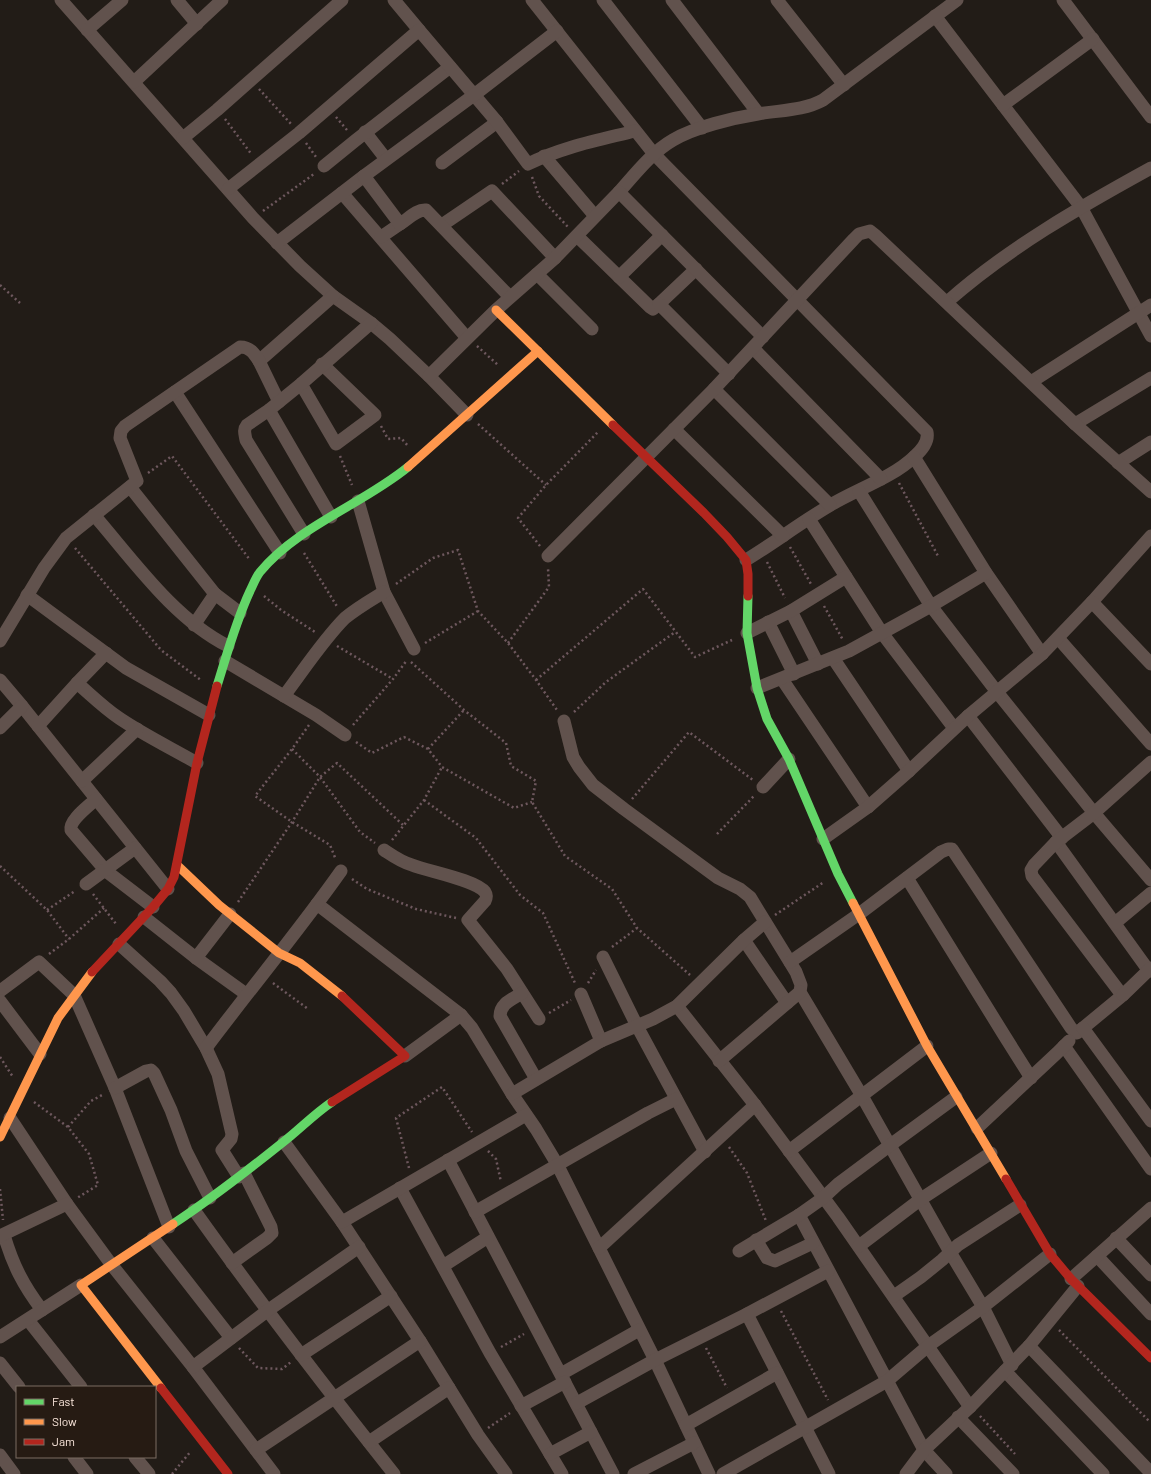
<svg xmlns="http://www.w3.org/2000/svg" width="1151" height="1474" font-family="Barlow,sans-serif">
	<rect width="100%" height="100%" fill="#221c17"/>
	<g fill="none" stroke-linecap="round" stroke-linejoin="round">
		<g stroke="#6e585e" stroke-width="2.5" stroke-dasharray="2 3" stroke-linecap="butt">
			<polyline points="259,89 291,124"/>
			<polyline points="336,117 347,130"/>
			<polyline points="225,119 252,155"/>
			<polyline points="306,143 316,157"/>
			<polyline points="532,177 539,196 568,227"/>
			<polyline points="502,184 519,171"/>
			<polyline points="263,211 314,174"/>
			<polyline points="0,285 20,303"/>
			<polyline points="477,346 498,365"/>
			<polyline points="478,424 546,485"/>
			<polyline points="381,426 388,439 401,438 408,446"/>
			<polyline points="340,456 352,485"/>
			<polyline points="148,473 172,456 250,560"/>
			<polyline points="899,483 938,556"/>
			<polyline points="540,546 518,518 546,485 598,432"/>
			<polyline points="790,547 811,584"/>
			<polyline points="75,548 161,650 202,681"/>
			<polyline points="304,553 338,608"/>
			<polyline points="767,562 785,598"/>
			<polyline points="396,584 433,558 458,550 478,611 508,643 536,680 557,710"/>
			<polyline points="264,596 281,610 315,632"/>
			<polyline points="824,606 843,640"/>
			<polyline points="425,643 478,611"/>
			<polyline points="508,643 549,587 548,568"/>
			<polyline points="337,646 393,679"/>
			<polyline points="411,662 464,710 506,743 511,766 536,781 532,802 565,856 612,889 637,928 690,975"/>
			<polyline points="536,680 643,589 695,657 732,640"/>
			<polyline points="574,712 606,682 675,632"/>
			<polyline points="309,725 292,749 255,796 292,822 330,845 336,860"/>
			<polyline points="353,725 393,679 407,660"/>
			<polyline points="356,742 372,753 404,737 428,749 442,767 514,808 532,802"/>
			<polyline points="292,749 320,777 360,832 375,843"/>
			<polyline points="428,749 464,710"/>
			<polyline points="632,799 689,732 753,780"/>
			<polyline points="424,800 476,838 520,895 543,913 575,983"/>
			<polyline points="717,834 754,796"/>
			<polyline points="392,840 424,800 442,767"/>
			<polyline points="0,866 47,910 69,939"/>
			<polyline points="352,879 367,889 416,909 456,918"/>
			<polyline points="93,894 116,924"/>
			<polyline points="238,902 292,822 320,777 337,763 403,825"/>
			<polyline points="47,910 75,891"/>
			<polyline points="775,915 824,882"/>
			<polyline points="612,947 637,928"/>
			<polyline points="49,954 69,939 104,908"/>
			<polyline points="273,983 308,1009"/>
			<polyline points="588,983 596,970"/>
			<polyline points="549,1013 571,1000"/>
			<polyline points="0,1057 13,1077"/>
			<polyline points="34,1102 68,1127 89,1154 98,1185 77,1198"/>
			<polyline points="68,1127 91,1101 104,1094"/>
			<polyline points="729,1147 747,1173 766,1221"/>
			<polyline points="488,1151 496,1159 501,1182"/>
			<polyline points="409,1168 396,1118 442,1087 472,1132"/>
			<polyline points="0,1189 3,1220"/>
			<polyline points="781,1311 828,1400"/>
			<polyline points="1059,1330 1150,1422"/>
			<polyline points="501,1347 524,1334"/>
			<polyline points="239,1348 258,1368 282,1369 291,1362"/>
			<polyline points="706,1348 727,1388"/>
			<polyline points="980,1416 1015,1454"/>
			<polyline points="488,1428 510,1413"/>
			<polyline points="172,1474 191,1451"/>
		</g>
		<g stroke="#61524d" stroke-width="13">
			<polyline points="61,0 253,218 300,266 333,296 371,323 390,339 429,376 467,415"/>
			<polyline points="177,0 197,24"/>
			<polyline points="394,0 419,30"/>
			<path d="M 532,0 L 654,154 L 927,432 C 929,442 922,450 914,457 C 892,478 855,490 829,506 C 800,523 774,543 746,560"/>
			<polyline points="603,0 702,128"/>
			<polyline points="672,0 758,113"/>
			<polyline points="777,0 844,85"/>
			<polyline points="1063,0 1151,117"/>
			<polyline points="935,16 1081,207 1151,336"/>
			<polyline points="87,30 122,0"/>
			<polyline points="134,82 222,0"/>
			<polyline points="1003,105 1093,39"/>
			<polyline points="365,132 386,159"/>
			<polyline points="183,138 217,110 342,0"/>
			<polyline points="544,156 595,216"/>
			<polyline points="442,163 497,122"/>
			<polyline points="324,166 356,140 450,67"/>
			<path d="M 228,189 L 299,133 L 419,30 L 497,122 L 528,164 C 562,147 599,140 635,131"/>
			<path d="M 619,192 C 635,174 652,152 673,140 C 695,127 733,118 758,114 C 780,110 803,111 823,100 L 957,0"/>
			<polyline points="342,193 467,338"/>
			<polyline points="442,225 492,191 555,258"/>
			<polyline points="577,236 650,307 653,309 659,304 696,269"/>
			<polyline points="381,237 400,224"/>
			<polyline points="277,243 364,176"/>
			<polyline points="537,274 592,329"/>
			<polyline points="619,277 662,235"/>
			<path d="M 510,297 L 426,210 C 417,209 408,219 400,224 L 364,176 L 474,95 L 557,31"/>
			<path d="M 947,302 C 1008,248 1080,207 1151,168"/>
			<polyline points="659,304 729,374"/>
			<polyline points="753,348 881,479"/>
			<polyline points="429,376 496,310 555,258 619,192 763,337"/>
			<polyline points="1031,382 1151,305"/>
			<polyline points="301,384 336,444 375,415 322,364"/>
			<polyline points="714,389 830,505"/>
			<polyline points="175,392 280,553"/>
			<polyline points="279,402 259,361 333,296"/>
			<polyline points="269,410 331,517"/>
			<polyline points="1075,424 1151,378"/>
			<polyline points="674,429 783,536"/>
			<polyline points="914,457 986,573 1042,654"/>
			<polyline points="1118,463 1151,442"/>
			<polyline points="130,487 215,594 240,613"/>
			<polyline points="859,491 931,606 997,692 1094,813 1151,880"/>
			<polyline points="358,501 384,592 414,649"/>
			<path d="M 94,515 C 133,560 174,619 228,646"/>
			<polyline points="809,519 882,633 954,728"/>
			<path d="M 304,534 L 246,440 C 245,434 243,430 247,425 L 269,410 L 301,384 L 371,323"/>
			<polyline points="548,556 714,389 854,239 859,234 870,231 875,235 1075,424 1151,492"/>
			<polyline points="27,595 126,668 209,715"/>
			<polyline points="1092,602 1151,536"/>
			<polyline points="791,611 818,664"/>
			<polyline points="768,622 794,674"/>
			<polyline points="194,625 215,594"/>
			<polyline points="747,633 791,611 846,577"/>
			<polyline points="1058,638 1151,744"/>
			<path d="M 0,641 L 44,568 L 66,538 L 137,481 L 120,438 L 121,431 L 125,426 L 240,347 C 250,347 254,353 259,361"/>
			<polyline points="833,658 909,771"/>
			<polyline points="225,661 316,715 345,735"/>
			<polyline points="782,679 868,807"/>
			<polyline points="0,680 22,706 168,889"/>
			<path d="M 77,683 C 91,695 104,708 119,718 C 144,735 171,748 197,763"/>
			<polyline points="757,688 849,651 931,606 986,573"/>
			<path d="M 284,696 C 303,671 323,640 345,618 C 357,608 371,600 384,592"/>
			<polyline points="968,716 1062,838"/>
			<polyline points="564,721 573,757 579,767 593,785 624,809 718,878 740,889 750,897 796,972 801,985 800,992 862,1096 950,1252 983,1307 1012,1365"/>
			<polyline points="38,726 77,683 106,653"/>
			<polyline points="0,728 22,706"/>
			<polyline points="82,781 137,729"/>
			<polyline points="763,787 789,759"/>
			<path d="M 96,799 C 89,806 69,820 71,830 L 106,871 L 153,907"/>
			<polyline points="823,839 868,807 909,771 968,716 1042,654 1092,602 1151,664"/>
			<polyline points="1056,842 1149,971"/>
			<path d="M 384,850 C 393,856 401,862 412,865 C 427,871 476,880 485,892 C 487,895 487,897 485,901 L 468,920 L 507,969 L 539,1019"/>
			<polyline points="907,878 1004,1035 1031,1078"/>
			<polyline points="86,884 135,848"/>
			<polyline points="317,904 461,1015 472,1028 512,1094 536,1129 557,1164 655,1360 709,1474"/>
			<polyline points="144,917 196,958 246,994"/>
			<polyline points="1115,923 1151,893"/>
			<polyline points="744,940 787,1003"/>
			<polyline points="119,944 160,981 171,993 184,1011 206,1048 218,1074 232,1134 231,1139 222,1150 239,1177"/>
			<polyline points="603,957 637,1026 705,1152"/>
			<polyline points="196,958 230,914"/>
			<polyline points="790,962 859,914 941,852 948,849 952,849 1071,1028 1076,1033 1077,1033 1123,995 1119,991 1032,876 1031,870 1034,865 1056,842 1094,813 1151,762"/>
			<polyline points="0,991 39,962 74,995 115,1088 169,1227"/>
			<path d="M 522,993 C 513,999 500,1003 500,1016 L 536,1079"/>
			<polyline points="581,994 601,1041"/>
			<polyline points="1123,995 1151,968"/>
			<polyline points="0,1001 40,1054"/>
			<polyline points="677,1006 755,1105 838,1217 970,1407"/>
			<polyline points="1083,1028 1151,1121"/>
			<polyline points="1064,1046 1151,1169"/>
			<path d="M 206,1048 C 250,989 298,932 341,871"/>
			<polyline points="405,1056 461,1015"/>
			<polyline points="719,1061 800,992"/>
			<polyline points="115,1088 146,1071 151,1070 154,1073 171,1110 186,1151 210,1198"/>
			<polyline points="512,1094 601,1041 653,1019 677,1006 744,940 765,922"/>
			<polyline points="10,1118 67,1204 111,1264 193,1367 274,1474"/>
			<polyline points="977,1128 1057,1053 1069,1041"/>
			<polyline points="284,1142 342,1222 420,1341 478,1435 506,1474"/>
			<polyline points="789,1151 927,1046"/>
			<polyline points="448,1160 613,1474"/>
			<polyline points="400,1188 490,1353 562,1474"/>
			<path d="M 194,1210 C 258,1300 325,1387 394,1474"/>
			<polyline points="475,1212 648,1113 676,1099"/>
			<polyline points="799,1215 924,1450 946,1474"/>
			<polyline points="342,1222 526,1115"/>
			<path d="M 4,1235 C 13,1265 23,1285 42,1310"/>
			<polyline points="0,1236 67,1204"/>
			<polyline points="153,1238 231,1338"/>
			<polyline points="1116,1238 1151,1275"/>
			<polyline points="756,1240 767,1258 775,1261 813,1243"/>
			<polyline points="859,1246 921,1199 991,1153"/>
			<polyline points="599,1248 755,1105"/>
			<polyline points="739,1251 799,1215 823,1198 838,1184 889,1146 956,1097"/>
			<polyline points="1097,1256 1151,1314"/>
			<polyline points="232,1263 267,1238 272,1233 271,1227 244,1173"/>
			<polyline points="443,1266 488,1237"/>
			<polyline points="1071,1279 1151,1208"/>
			<polyline points="894,1296 921,1277 942,1260 958,1245 1020,1205"/>
			<polyline points="747,1314 829,1474"/>
			<polyline points="28,1320 81,1387"/>
			<polyline points="0,1337 81,1285"/>
			<polyline points="1029,1346 1151,1473"/>
			<polyline points="301,1355 391,1296"/>
			<polyline points="0,1363 19,1387"/>
			<polyline points="193,1367 267,1311 359,1247"/>
			<polyline points="1005,1371 1103,1474"/>
			<polyline points="561,1374 639,1330"/>
			<polyline points="577,1403 655,1360 747,1314 828,1271"/>
			<polyline points="521,1406 565,1382"/>
			<polyline points="958,1417 1013,1474"/>
			<polyline points="686,1425 777,1373"/>
			<polyline points="369,1442 449,1388"/>
			<polyline points="256,1450 420,1341"/>
			<polyline points="550,1454 591,1432"/>
			<polyline points="0,1455 14,1474"/>
			<polyline points="74,1457 87,1474"/>
			<polyline points="135,1457 149,1474"/>
			<polyline points="634,1474 694,1443"/>
			<polyline points="723,1474 887,1381 928,1346 983,1307 1050,1254"/>
			<polyline points="906,1474 924,1450 970,1407 1029,1346 1078,1286"/>
		</g>
		<g stroke="#63d668" stroke-width="9">
			<polyline points="748,596 747,633 757,688 767,719 789,759 838,874 853,903"/>
			<path d="M 217,686 C 227,654 236,621 250,591 C 253,585 256,577 260,572 C 298,526 363,504 408,467"/>
			<path d="M 173,1224 C 211,1199 247,1171 282,1143 C 299,1130 314,1114 332,1102"/>
		</g>
		<g stroke="#ff974d" stroke-width="9">
			<polyline points="496,310 613,425"/>
			<polyline points="408,467 538,351"/>
			<polyline points="177,865 219,905 279,953 300,963 342,996"/>
			<polyline points="853,903 927,1046 1006,1179"/>
			<polyline points="0,1137 58,1018 92,972"/>
			<polyline points="161,1388 81,1285 173,1224"/>
		</g>
		<g stroke="#b3261e" stroke-width="9">
			<polyline points="613,425 704,513 727,537 746,560 748,574 748,596"/>
			<polyline points="92,972 153,907 168,889 174,877 197,763 217,686"/>
			<polyline points="332,1102 405,1056 342,996"/>
			<polyline points="1006,1179 1050,1254 1071,1279 1151,1358"/>
			<polyline points="161,1388 228,1474"/>
		</g>
	</g>
	<rect x="16" y="1386" width="140" height="72" fill="#261b13" stroke="#7b6d63"/>
	<rect x="24" y="1399" width="20" height="6" fill="#63d668" stroke="#7b6d63"/>
	<text x="52" y="1406" font-size="12" fill="#fbe7dc">Fast</text>
	<rect x="24" y="1419" width="20" height="6" fill="#ff974d" stroke="#7b6d63"/>
	<text x="52" y="1426" font-size="12" fill="#fbe7dc">Slow</text>
	<rect x="24" y="1439" width="20" height="6" fill="#b3261e" stroke="#7b6d63"/>
	<text x="52" y="1446" font-size="12" fill="#fbe7dc">Jam</text>
</svg>
